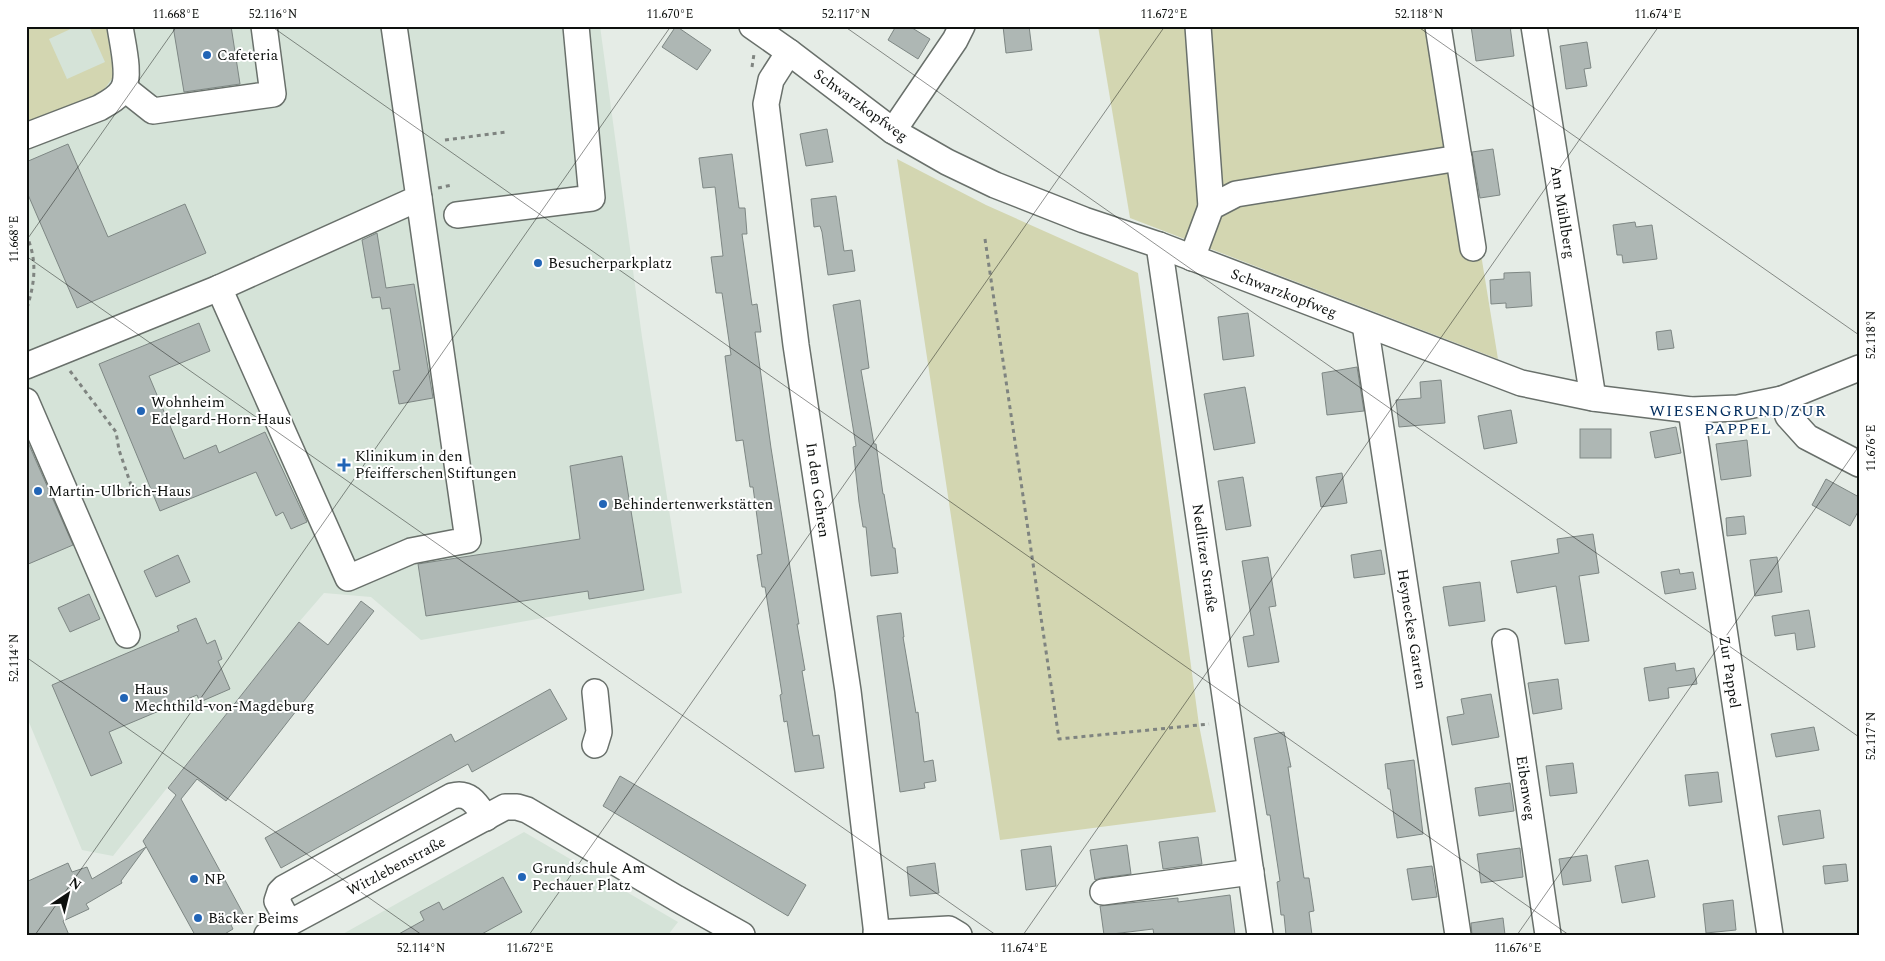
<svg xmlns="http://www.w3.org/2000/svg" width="1885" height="961" font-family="Spectral,serif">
	<rect width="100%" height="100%" fill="#e5ece6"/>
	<g fill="#d5e3d8">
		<polygon points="26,26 600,26 642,337 682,593 421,640 371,597 324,593 299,622 113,856 82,850 26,715"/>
		<polygon points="524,832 678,922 668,935 341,935"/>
	</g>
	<g fill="#d3d6b1">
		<polygon points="26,26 77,26 49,39 67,79 105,62 89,26 106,26 114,76 99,96 26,127"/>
		<polygon points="1098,26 1444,26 1498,359 1130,218"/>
		<polygon points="897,159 986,205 1138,273 1199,725 1216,812 1000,840"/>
	</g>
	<g fill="#aeb7b4" stroke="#7e8784">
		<polygon points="173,26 231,26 240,84 184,92"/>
		<polygon points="676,26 711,50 697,70 662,47"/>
		<polygon points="896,26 909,26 930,39 918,59 888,40"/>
		<polygon points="1003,26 1029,26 1032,50 1006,53"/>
		<polygon points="1471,26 1510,26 1514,56 1476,61"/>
		<polygon points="1587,42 1591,68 1584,69 1587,86 1566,89 1560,46"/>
		<polygon points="827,129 833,162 806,166 800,134"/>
		<polygon points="68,144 108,237 185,204 206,253 77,308 26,190 26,162"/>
		<polygon points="1493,149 1500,195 1480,198 1472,152"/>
		<polygon points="732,154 739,208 745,208 747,234 742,234 752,305 757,304 761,332 755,332 771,448 799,624 797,624 805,670 802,671 813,736 819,735 824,768 795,772 787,721 784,722 780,695 782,694 765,587 762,587 757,555 762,554 753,487 750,487 743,440 736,441 725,356 731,355 722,293 716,293 711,257 723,256 715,187 703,188 699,158"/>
		<polygon points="836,196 844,251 852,250 855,271 828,275 822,232 820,226 814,227 811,199"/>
		<polygon points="1635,222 1636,227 1652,225 1657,259 1623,263 1622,255 1617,255 1613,225"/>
		<polygon points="377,233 386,288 414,284 433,398 399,404 393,371 400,370 390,308 382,309 380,297 372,298 362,240"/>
		<polygon points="1530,272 1532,306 1506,308 1506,303 1491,304 1490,280 1504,279 1504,273"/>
		<polygon points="860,300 869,368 861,370 874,444 876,444 883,494 884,494 893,548 895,548 898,573 871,576 866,527 863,527 859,502 853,447 856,446 833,305"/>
		<polygon points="1248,313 1254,356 1223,360 1218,317"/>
		<polygon points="199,323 210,351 149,376 184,459 216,445 219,453 265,432 307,522 291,529 283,512 276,516 256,472 160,511 99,364"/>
		<polygon points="1671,330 1674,348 1658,350 1656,332"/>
		<polygon points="1357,367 1364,411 1327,415 1322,373"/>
		<polygon points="1441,380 1445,423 1399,427 1396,400 1421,398 1420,382"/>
		<polygon points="1245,387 1255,443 1214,450 1204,394"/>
		<polygon points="1511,410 1517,443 1484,449 1478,416"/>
		<polygon points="1676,427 1681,453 1655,458 1650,432"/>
		<rect x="1580" y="429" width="31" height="29"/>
		<polygon points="26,438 73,545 26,565"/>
		<polygon points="1747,440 1751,476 1721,480 1716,444"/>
		<polygon points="622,456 644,590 589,599 588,591 426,616 418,564 580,539 570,466"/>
		<polygon points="1342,473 1347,503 1321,507 1316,477"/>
		<polygon points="1243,477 1251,526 1226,530 1218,481"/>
		<polygon points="1826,479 1859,497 1859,510 1850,526 1812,505"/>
		<polygon points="1744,516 1746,534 1727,536 1726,518"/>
		<polygon points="1593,534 1599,573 1579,576 1589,641 1565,644 1556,586 1517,593 1511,561 1559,553 1557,539"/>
		<polygon points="1381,550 1385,574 1354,578 1351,555"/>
		<polygon points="178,555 190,582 156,597 144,571"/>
		<polygon points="1268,557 1276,606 1269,607 1279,662 1248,667 1243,637 1254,635 1242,561"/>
		<polygon points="1777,557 1782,592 1755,596 1750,560"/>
		<polygon points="1679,569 1680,574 1693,572 1696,589 1665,594 1661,572"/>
		<polygon points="1480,582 1485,621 1449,626 1443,587"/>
		<polygon points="89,594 100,619 70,632 58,608"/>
		<polygon points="361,601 374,611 226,801 197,779 181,799 245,917 231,925 233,929 223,935 195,935 143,841 176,795 168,788 299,622 328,645"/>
		<polygon points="1809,610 1815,647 1797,650 1795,633 1775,636 1772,616"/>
		<polygon points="901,613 904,637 903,637 916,713 918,712 924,762 933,760 936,781 924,783 925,788 900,792 877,616"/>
		<polygon points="196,618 207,644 215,640 222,659 218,661 230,689 200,702 197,695 109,732 122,763 91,776 52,685 179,631 177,626"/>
		<polygon points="1675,663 1676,671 1694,668 1697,684 1668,688 1669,698 1649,701 1644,668"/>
		<polygon points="1558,679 1562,709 1533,714 1528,683"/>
		<polygon points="550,689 567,719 472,772 468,764 281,868 265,838 451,734 455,742"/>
		<polygon points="1491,694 1499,737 1452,745 1447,717 1464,714 1461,699"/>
		<polygon points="1814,727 1819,750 1776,757 1771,734"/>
		<polygon points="1284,732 1291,767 1288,767 1304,878 1309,878 1314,911 1309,912 1312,935 1286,935 1284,915 1281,915 1277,882 1280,881 1270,815 1267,815 1254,738"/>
		<polygon points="1414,760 1423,834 1397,838 1390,789 1388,789 1385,764"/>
		<polygon points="1573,763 1577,793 1550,796 1546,766"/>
		<polygon points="1718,772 1722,802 1689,806 1685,775"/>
		<polygon points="620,776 806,885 788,916 603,806"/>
		<polygon points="1510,783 1514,811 1479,816 1475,788"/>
		<polygon points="1820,810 1824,838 1783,845 1778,816"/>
		<polygon points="1198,837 1202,864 1163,869 1159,842"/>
		<polygon points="1127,845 1131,874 1101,878 1095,880 1090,850"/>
		<polygon points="1051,846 1056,886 1026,890 1021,850"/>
		<polygon points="146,847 121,881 122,883 86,904 89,909 63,921 69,935 26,935 26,882 68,863 72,872 87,867 92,879"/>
		<polygon points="1520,848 1523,877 1481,883 1477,854"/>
		<polygon points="1587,855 1591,881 1563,885 1559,859"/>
		<polygon points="1648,860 1655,897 1622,903 1615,866"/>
		<polygon points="935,863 939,893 910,896 907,867"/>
		<polygon points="1846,864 1848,881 1825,884 1823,866"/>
		<polygon points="1432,866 1437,897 1412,900 1407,869"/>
		<polygon points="503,877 522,912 480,935 397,935 424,920 420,912 439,902 443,910"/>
		<polygon points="1230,895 1235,935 1154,935 1153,929 1104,935 1100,906 1178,898 1178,902"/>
		<polygon points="1733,900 1736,930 1706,933 1703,904"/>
		<polygon points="1503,918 1505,935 1472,935 1471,923"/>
	</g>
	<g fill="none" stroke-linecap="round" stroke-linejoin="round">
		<defs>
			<g id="minor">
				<polyline points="752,26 789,52 893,131 947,162 995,185 1084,220 1159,245 1521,383 1593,398 1691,410 1738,408 1782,399 1859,368"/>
				<polyline points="1198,26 1211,207"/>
				<polyline points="1438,26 1473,248"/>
				<polyline points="1534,26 1593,398"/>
				<polyline points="789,52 771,80 766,104 796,345 848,691 877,935"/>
				<polyline points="124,88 153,111 273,94 264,26"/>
				<polyline points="893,131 955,40 962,26"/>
				<path d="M 26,136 L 99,108 C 108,103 118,98 123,89 C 131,75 122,42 120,26"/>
				<polyline points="457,215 592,198 576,26"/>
				<polyline points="1159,245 1260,935"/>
				<polyline points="1192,258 1211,207 1236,194 1459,158"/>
				<polyline points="219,288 348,578 411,551 468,540 419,198"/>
				<polyline points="1365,324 1458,935"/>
				<polyline points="26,366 219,288 419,198 394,26"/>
				<polyline points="1782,399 1788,416 1807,437 1859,464"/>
				<polyline points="26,401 127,635"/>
				<polyline points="1691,410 1770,935"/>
				<polyline points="1505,642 1548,935"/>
				<polyline points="595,692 599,732 595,745"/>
				<polyline points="1103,892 1251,872"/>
				<path d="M 289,923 L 277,901 L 280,892 L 284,888 L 452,796 C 470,791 477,805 486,818"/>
				<polyline points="876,933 949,929 959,935"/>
				<polyline points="267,935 505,807 517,807 527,810 676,898 742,935"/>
			</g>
		</defs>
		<use href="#minor" stroke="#69706b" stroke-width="28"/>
		<g stroke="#7f8480" stroke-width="3" stroke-dasharray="4 4" stroke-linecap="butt">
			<polyline points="752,67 754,54"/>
			<polyline points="445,140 506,132"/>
			<polyline points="438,188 452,185"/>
			<path d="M 26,234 C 38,261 35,283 26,311"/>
			<polyline points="985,239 1059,739 1209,724"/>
			<polyline points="70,371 116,432 119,450 131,485 139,491"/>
		</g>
		<use href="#minor" stroke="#fff" stroke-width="25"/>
	</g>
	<path fill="none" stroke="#0d100e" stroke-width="1" stroke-opacity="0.45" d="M 271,26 L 1569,935M 844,26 L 1859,737M 1417,26 L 1859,335M 26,241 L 177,26M 26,256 L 996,935M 26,657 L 422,935M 35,935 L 671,26M 529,935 L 1165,26M 1023,935 L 1659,26M 1517,935 L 1859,446"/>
	<g fill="#2265b6" stroke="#fff" stroke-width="2">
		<circle cx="207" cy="55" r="5"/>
		<circle cx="538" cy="263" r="5"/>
		<circle cx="141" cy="411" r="5"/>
		<path d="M341.5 457.5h5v5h5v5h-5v5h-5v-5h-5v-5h5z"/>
		<circle cx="38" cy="491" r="5"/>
		<circle cx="603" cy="504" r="5"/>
		<circle cx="124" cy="698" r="5"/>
		<circle cx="522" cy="877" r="5"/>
		<circle cx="194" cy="879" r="5"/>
		<circle cx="198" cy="918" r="5"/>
	</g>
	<g text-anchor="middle" stroke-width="4" stroke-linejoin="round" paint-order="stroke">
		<g font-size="15" fill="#0d100e" stroke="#fff" text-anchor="start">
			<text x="217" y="60">Cafeteria</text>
			<text x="548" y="268">Besucherparkplatz</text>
			<text x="151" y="407">Wohnheim<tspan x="151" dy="17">Edelgard-Horn-Haus</tspan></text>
			<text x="355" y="461">Klinikum in den<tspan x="355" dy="17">Pfeifferschen Stiftungen</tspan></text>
			<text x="48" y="496">Martin-Ulbrich-Haus</text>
			<text x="613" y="509">Behindertenwerkstätten</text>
			<text x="134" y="694">Haus<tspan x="134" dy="17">Mechthild-von-Magdeburg</tspan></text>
			<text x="532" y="873">Grundschule Am<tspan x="532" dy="17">Pechauer Platz</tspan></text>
			<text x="204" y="884">NP</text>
			<text x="208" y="923">Bäcker Beims</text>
		</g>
		<g font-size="15" fill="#0d100e" stroke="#fff">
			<text transform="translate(861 105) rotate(36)" y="5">Schwarzkopfweg</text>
			<text transform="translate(1563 212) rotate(81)" y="5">Am Mühlberg</text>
			<text transform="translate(1284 293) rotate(21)" y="5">Schwarzkopfweg</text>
			<text transform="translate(818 490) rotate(82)" y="5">In den Gehren</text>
			<text transform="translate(1205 558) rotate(82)" y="5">Nedlitzer Straße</text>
			<text transform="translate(1412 629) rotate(81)" y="5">Heyneckes Garten</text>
			<text transform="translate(1730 672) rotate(81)" y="5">Zur Pappel</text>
			<text transform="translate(1526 788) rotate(82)" y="5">Eibenweg</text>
			<text transform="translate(396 866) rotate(-28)" y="5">Witzlebenstraße</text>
		</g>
		<g font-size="16" letter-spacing="1" fill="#002c5e" stroke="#fff">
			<text x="1738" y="416">WIESENGRUND/ZUR<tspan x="1738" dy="18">PAPPEL</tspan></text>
		</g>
	</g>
	<rect width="1885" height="961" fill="none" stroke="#ffffff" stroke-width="55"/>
	<g transform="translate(68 894) rotate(35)" stroke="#ffffff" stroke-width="4" paint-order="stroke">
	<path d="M0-4L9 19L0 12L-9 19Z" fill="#0d100e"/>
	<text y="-8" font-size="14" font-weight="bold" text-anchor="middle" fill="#0d100e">N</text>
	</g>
	<rect x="28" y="28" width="1830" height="906" fill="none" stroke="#0d100e" stroke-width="2"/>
	<g font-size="12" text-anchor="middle" fill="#0d100e">
		<text x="176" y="18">11.668°E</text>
		<text x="273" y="18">52.116°N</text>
		<text x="670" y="18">11.670°E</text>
		<text x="846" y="18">52.117°N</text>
		<text x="1164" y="18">11.672°E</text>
		<text x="1419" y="18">52.118°N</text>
		<text x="1658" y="18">11.674°E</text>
		<text transform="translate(14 239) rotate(-90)" y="4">11.668°E</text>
		<text transform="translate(1871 335) rotate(-90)" y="4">52.118°N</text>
		<text transform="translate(1871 448) rotate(-90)" y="4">11.676°E</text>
		<text transform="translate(14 658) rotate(-90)" y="4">52.114°N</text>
		<text transform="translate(1871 736) rotate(-90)" y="4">52.117°N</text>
		<text x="421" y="952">52.114°N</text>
		<text x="530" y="952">11.672°E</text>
		<text x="1024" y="952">11.674°E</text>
		<text x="1518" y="952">11.676°E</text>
	</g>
</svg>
